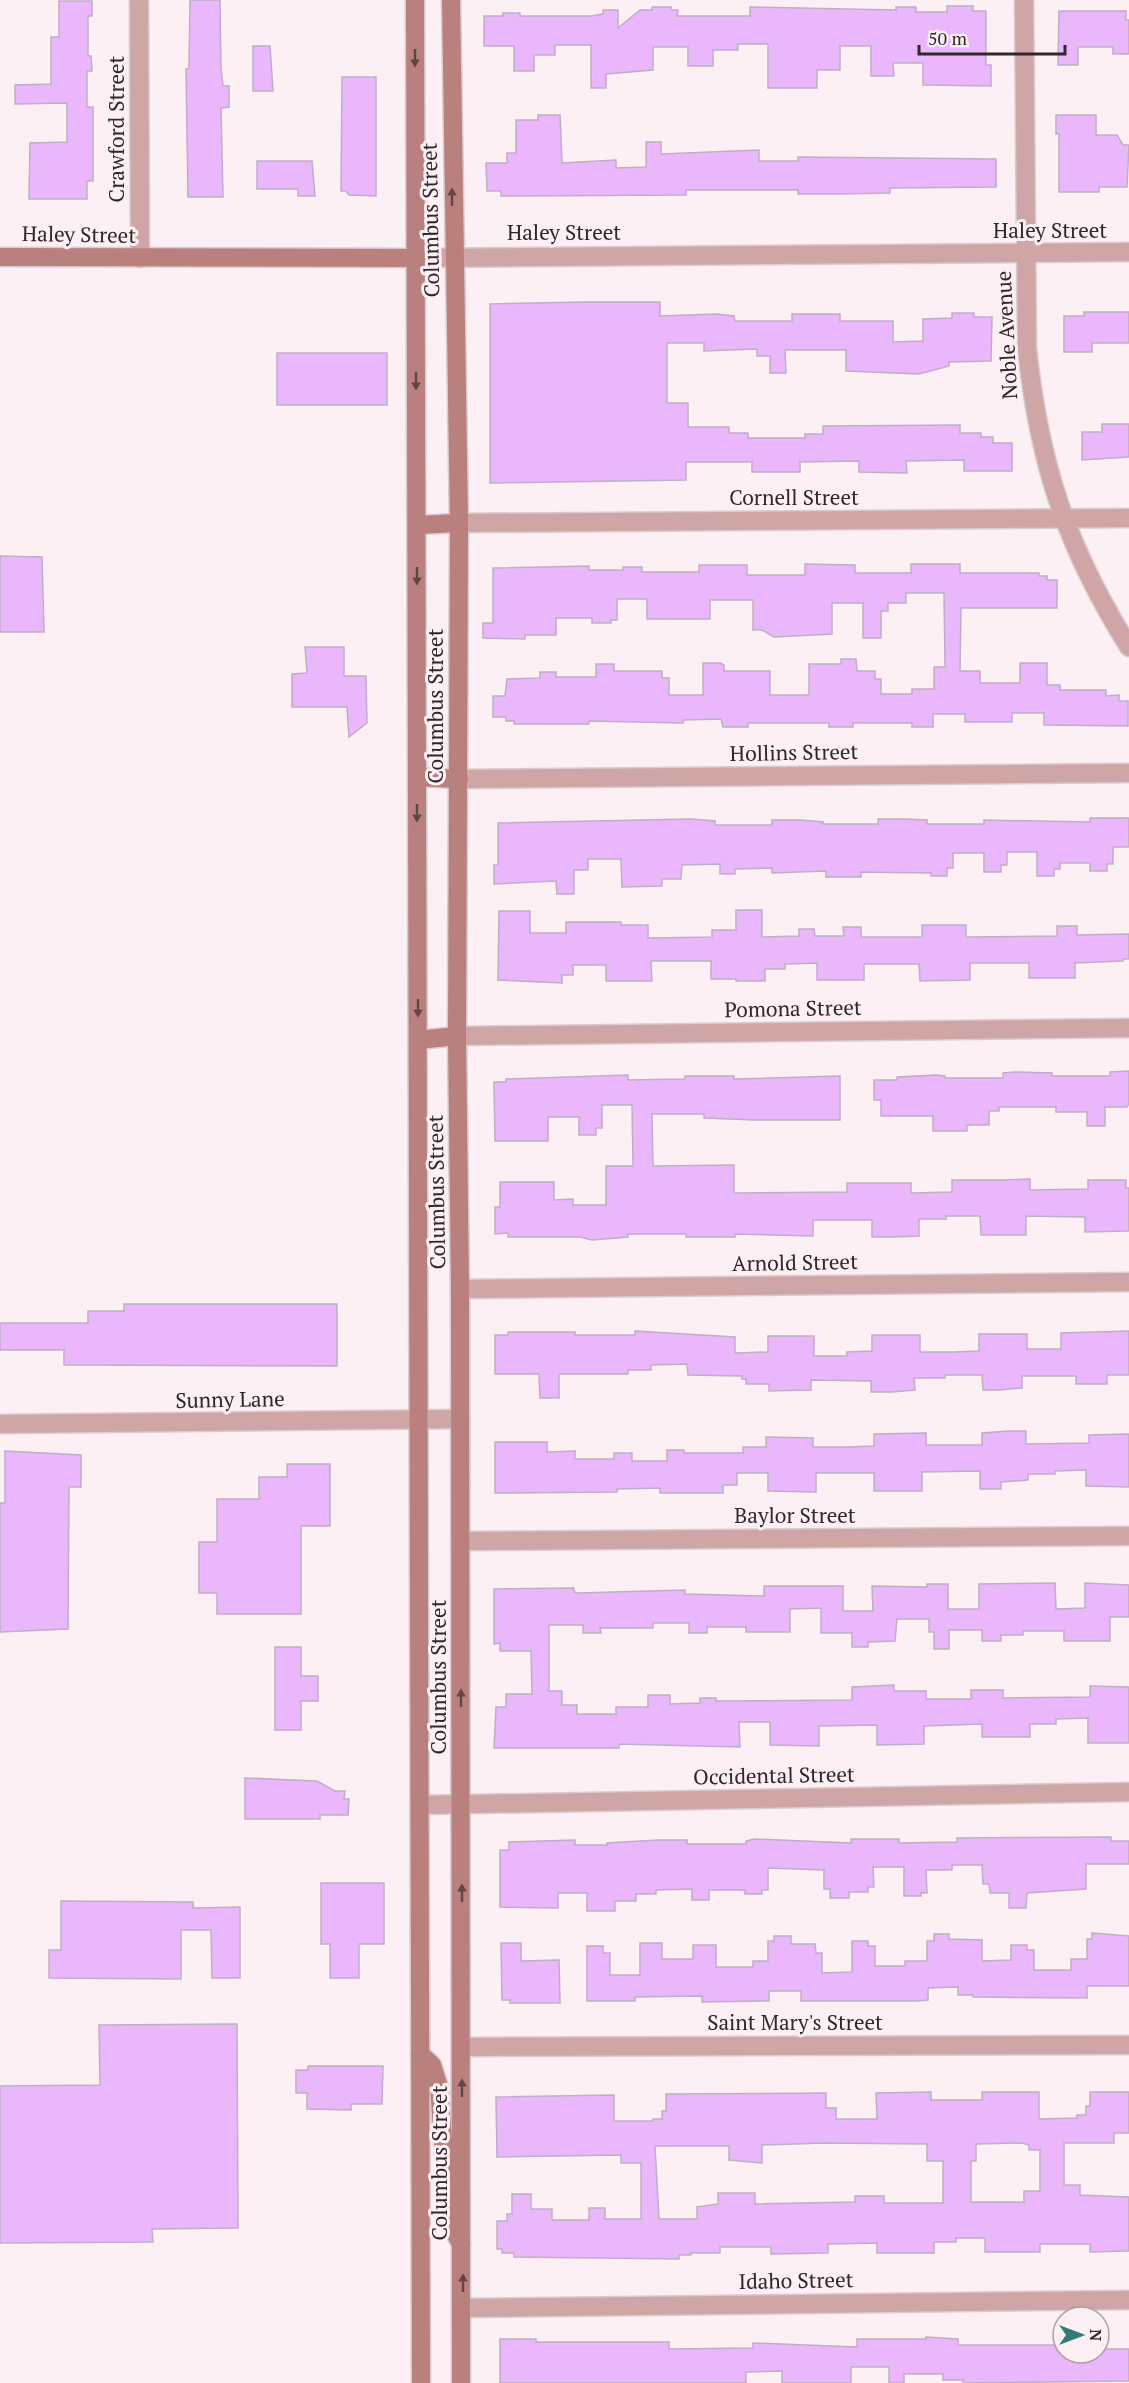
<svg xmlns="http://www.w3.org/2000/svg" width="1129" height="2383" font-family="'PT Serif',serif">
	<rect width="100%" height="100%" fill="#fcf0f5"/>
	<g fill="#ebb7fc" stroke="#bfaec5" stroke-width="1.5" fill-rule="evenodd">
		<polygon points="190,0 220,0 221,68 223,86 229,86 229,107 221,108 223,197 188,197 186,69 189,68"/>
		<polygon points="59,1 92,1 92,16 88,16 88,56 91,56 92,71 87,71 87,107 93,107 93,181 87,181 87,199 29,199 30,143 67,142 67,103 15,104 15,85 51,84 51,37 59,37"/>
		<polygon points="947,6 973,6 973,11 986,11 986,65 991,65 991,86 923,85 923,63 893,63 894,76 871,76 871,46 840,46 840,70 817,70 817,88 768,88 768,44 738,44 738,50 713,50 713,66 688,66 688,47 653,47 653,70 606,74 606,88 591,88 591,45 555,45 555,55 534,55 534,71 514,71 514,46 484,46 484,16 503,16 503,13 520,13 520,16 591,16 603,14 603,10 618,10 618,28 640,10 652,10 652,7 671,7 671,10 678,10 677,16 750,16 750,7 896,10 896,7 916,7 916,12 947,12"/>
		<polygon points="1059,11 1126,11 1126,20 1129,20 1129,54 1113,54 1113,47 1078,47 1078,65 1058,65"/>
		<polygon points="253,46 270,46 273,91 253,91"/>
		<polygon points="342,77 376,77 376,196 349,195 346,191 341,191"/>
		<polygon points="538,115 560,115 562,163 616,160 616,168 646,167 646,142 661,142 661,154 759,150 759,161 798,161 798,157 996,159 996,187 890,188 890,193 837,194 798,194 798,190 686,190 686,195 501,196 501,191 487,191 486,163 507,163 507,153 516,153 516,120 538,120"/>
		<polygon points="1056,115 1096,115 1096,135 1117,135 1123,145 1129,145 1127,187 1099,187 1099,192 1059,192 1059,134 1056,134"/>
		<polygon points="257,161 312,161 315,196 298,196 298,189 257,189"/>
		<polygon points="585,302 660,302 660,316 716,314 734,316 735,321 792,321 792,314 840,314 840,321 893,321 893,342 923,341 923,319 952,318 952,313 974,313 974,317 992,317 991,361 949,362 949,366 919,374 846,371 846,350 785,350 786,373 770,373 770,356 757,356 757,349 704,351 704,343 667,343 667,403 688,403 688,427 729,427 729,433 748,433 748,438 805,438 805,434 823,434 823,426 960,425 960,433 981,433 981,437 993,437 993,443 1012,443 1012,471 964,471 964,460 906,461 907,473 859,472 859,461 800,462 800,472 752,472 752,462 686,462 686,480 490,483 490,304"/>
		<polygon points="1084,312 1129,312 1129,343 1092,343 1092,352 1064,352 1064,316 1084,316"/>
		<rect x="277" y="353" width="110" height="52"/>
		<polygon points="1102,424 1129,424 1129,457 1082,460 1082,432 1102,432"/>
		<polygon points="0,556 42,557 44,632 0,632"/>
		<polygon points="805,564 855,565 855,573 911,573 911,564 960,564 960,573 1039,573 1039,576 1047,576 1047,580 1057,580 1057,608 961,608 960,671 980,671 980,683 1020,683 1020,663 1047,663 1047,685 1060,685 1060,690 1106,690 1106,696 1119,695 1119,701 1128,701 1128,726 1044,725 1044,713 1012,713 1012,722 965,722 965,714 933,714 933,727 912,727 912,723 853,723 853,727 829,727 829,723 748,723 748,727 723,727 721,719 683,720 683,723 589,721 589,724 514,724 514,721 506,721 506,717 493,717 493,696 505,696 507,679 540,678 540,672 556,672 556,677 596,677 596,664 614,664 614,671 662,671 662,678 669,678 669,695 703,695 703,663 720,663 724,665 724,671 770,671 770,695 809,695 809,664 841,664 841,659 856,659 857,671 875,671 875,679 881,679 881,694 912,694 912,689 934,689 934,667 945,667 944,593 906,593 906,603 888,603 888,611 881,611 881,638 863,638 863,603 832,603 832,634 774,637 762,630 753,630 753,600 710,600 710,619 647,619 647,599 617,599 617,620 611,620 611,623 592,623 592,618 556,618 556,635 525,635 525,639 483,638 483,623 493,623 493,568 589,566 589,570 623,570 623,567 642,567 642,572 699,572 699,565 747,565 747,575 805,575"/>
		<polygon points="305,647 344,647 344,676 366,676 367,723 349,737 347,707 292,707 292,674 307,673"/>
		<polygon points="1090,818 1129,818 1129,847 1113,847 1113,864 1107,864 1107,871 1090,871 1090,863 1060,863 1060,869 1054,869 1054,876 1037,876 1037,852 1007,852 1007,865 1001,865 1001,872 984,872 984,853 953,853 953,868 947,868 947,876 931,876 931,873 861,872 861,877 826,877 826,871 772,873 772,868 735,869 735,874 720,874 720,864 682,865 681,879 662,879 662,886 622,887 621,859 588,859 588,870 574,870 574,894 557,894 556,881 494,884 494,865 498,865 498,823 691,819 715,821 715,825 772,825 772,820 801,820 823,822 823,824 878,824 878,819 904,819 927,820 927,824 984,824 984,820 1090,822"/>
		<polygon points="736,910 762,910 762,937 799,936 799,929 814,929 815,936 844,936 843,927 861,927 861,937 922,937 922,925 966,925 966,937 1057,936 1057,926 1077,926 1077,935 1129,934 1129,959 1123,959 1123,961 1075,963 1075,978 1029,978 1029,963 970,963 970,980 920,981 919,964 864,964 864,980 817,980 817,963 785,964 785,969 765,969 765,981 736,981 736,979 711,979 711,961 651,961 652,981 606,981 606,965 573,965 573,975 562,975 562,983 498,980 499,911 530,911 530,933 566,933 566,922 621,922 621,925 648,925 648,938 712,937 712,930 736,930"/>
		<polygon points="1129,1071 1129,1104 1127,1107 1105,1107 1105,1126 1087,1126 1087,1112 1056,1112 1056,1107 999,1107 999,1111 989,1111 989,1125 967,1125 967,1131 933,1131 933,1116 881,1116 881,1100 874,1100 874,1080 897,1080 897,1077 936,1075 945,1076 945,1078 1003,1078 1003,1073 1014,1072 1052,1073 1052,1076 1110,1076 1110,1072"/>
		<polygon points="628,1075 628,1080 685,1079 685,1076 734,1076 734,1079 840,1076 840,1120 755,1120 704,1118 704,1114 652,1114 653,1166 734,1165 734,1193 847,1192 847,1183 911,1183 911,1193 952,1192 952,1180 1002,1180 1030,1179 1030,1190 1088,1189 1088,1180 1126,1180 1126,1188 1129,1188 1129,1231 1085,1232 1085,1217 1026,1216 1026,1235 981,1235 980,1216 946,1216 946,1219 919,1219 919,1236 893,1237 872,1237 872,1220 813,1220 813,1236 735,1234 735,1237 686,1237 686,1234 628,1234 628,1237 592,1240 580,1237 508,1237 508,1233 495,1234 495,1207 500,1207 500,1182 554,1182 554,1200 573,1199 573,1205 606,1205 606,1166 633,1166 632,1105 602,1105 602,1128 596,1128 596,1135 579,1135 579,1117 548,1117 548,1141 495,1141 494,1082 506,1082 506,1079"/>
		<polygon points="124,1304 337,1304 337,1366 64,1365 64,1350 0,1350 0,1323 88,1323 88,1311 124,1311"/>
		<polygon points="635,1331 735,1337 735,1353 768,1352 768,1336 814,1336 814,1356 847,1356 847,1352 872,1351 872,1335 920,1335 920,1352 954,1352 979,1351 979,1334 1027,1334 1027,1349 1061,1349 1061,1333 1129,1331 1129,1375 1107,1375 1107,1384 1076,1384 1076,1376 1022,1376 1022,1388 999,1390 983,1390 982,1375 945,1375 945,1378 914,1378 915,1390 891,1392 871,1392 871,1381 811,1380 811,1390 769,1391 769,1384 746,1384 746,1379 742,1379 742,1376 688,1375 687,1364 651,1365 651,1370 628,1370 628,1374 559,1374 559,1398 540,1398 539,1374 495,1374 495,1335 508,1335 508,1332 575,1332 575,1335 635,1335"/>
		<polygon points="1009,1431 1026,1431 1026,1444 1089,1443 1089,1435 1129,1434 1129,1487 1086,1486 1086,1470 1055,1471 1055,1474 1028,1474 1028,1480 1001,1482 1001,1489 980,1489 980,1471 922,1472 922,1491 874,1491 874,1473 816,1473 816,1492 768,1491 768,1473 737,1473 737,1485 723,1485 723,1493 660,1493 660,1488 617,1489 617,1492 495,1493 495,1442 547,1442 547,1452 575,1451 575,1459 614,1459 614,1453 632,1453 632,1461 667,1461 667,1450 684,1450 684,1453 743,1453 743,1447 766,1447 766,1437 813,1438 813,1447 848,1447 874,1446 874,1434 926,1433 926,1445 982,1445 982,1433"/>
		<polygon points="5,1451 81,1455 81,1487 69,1487 68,1629 0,1632 0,1503 5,1503"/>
		<polygon points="287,1464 330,1464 330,1526 301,1526 301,1614 217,1614 217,1593 199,1593 199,1542 217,1542 217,1499 259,1499 259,1477 287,1477"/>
		<polygon points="1055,1583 1056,1609 1085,1608 1085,1583 1129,1585 1129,1617 1110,1617 1110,1641 1064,1641 1064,1631 1023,1631 1023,1635 1001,1635 1001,1641 982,1641 982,1630 949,1630 949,1649 934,1649 934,1632 929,1632 929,1619 897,1619 895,1641 868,1642 868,1647 852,1647 852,1633 821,1633 821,1608 790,1609 790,1632 746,1632 746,1627 707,1627 707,1633 689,1633 689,1623 653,1623 653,1628 600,1628 601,1633 583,1633 583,1625 549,1625 549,1691 562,1691 562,1705 577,1705 577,1714 616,1714 616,1707 648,1707 648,1695 670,1695 670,1704 700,1703 700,1698 716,1698 716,1701 852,1700 852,1687 894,1685 894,1691 926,1691 926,1699 971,1699 971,1690 1003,1690 1003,1698 1090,1697 1090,1686 1129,1687 1129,1743 1088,1743 1088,1718 1056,1719 1056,1724 1030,1724 1030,1737 982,1737 982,1724 924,1726 924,1744 877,1745 877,1725 819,1726 819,1746 770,1745 770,1722 739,1722 740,1747 619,1744 619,1748 494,1748 496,1707 506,1707 506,1694 532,1694 531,1651 500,1651 500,1643 494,1644 494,1589 574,1588 574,1592 578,1593 685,1590 685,1594 764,1596 764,1586 843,1586 843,1611 873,1611 872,1586 927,1587 927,1584 948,1584 948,1609 979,1609 979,1584"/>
		<polygon points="275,1647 301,1647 301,1676 318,1676 318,1701 301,1701 301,1730 275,1730"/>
		<polygon points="245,1778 317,1781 335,1791 345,1791 344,1799 349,1799 348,1815 320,1815 320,1819 245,1819"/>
		<polygon points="1111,1837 1111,1841 1129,1841 1129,1864 1086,1864 1086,1889 1027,1893 1026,1908 1009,1908 1009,1893 990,1893 989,1884 983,1884 982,1865 952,1865 952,1870 926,1870 927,1893 921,1893 921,1896 904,1896 904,1867 873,1867 874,1887 868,1887 868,1892 849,1892 849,1898 830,1898 830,1889 824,1889 824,1870 768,1868 768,1890 762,1890 762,1894 745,1894 745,1890 709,1890 709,1900 692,1900 692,1889 656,1890 656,1894 636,1894 636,1901 615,1901 615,1911 587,1911 587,1893 558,1893 558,1908 500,1907 500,1850 509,1850 509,1842 575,1840 575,1845 607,1845 607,1843 658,1840 687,1840 687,1844 746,1844 746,1841 754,1839 851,1843 851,1839 899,1839 899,1843 957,1842 957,1838"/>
		<polygon points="321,1883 384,1883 384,1944 359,1944 359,1978 330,1978 330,1944 321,1944"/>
		<polygon points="61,1901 193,1902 193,1908 240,1907 240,1978 212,1978 211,1930 181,1930 181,1979 49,1978 49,1950 61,1950"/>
		<polygon points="1092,1933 1129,1936 1129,1986 1087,1986 1087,1998 973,1997 973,1995 958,1995 958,1987 928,1988 928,2000 916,2001 801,2001 801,1991 769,1991 769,2001 702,2002 702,1996 635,1997 635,2001 587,2001 587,1946 603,1946 603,1953 610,1953 610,1975 640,1975 640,1943 662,1943 662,1959 693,1959 693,1945 716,1945 716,1967 753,1967 753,1961 768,1961 768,1941 774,1941 774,1936 791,1936 791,1944 815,1944 816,1953 822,1953 822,1973 852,1972 852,1941 868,1941 868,1946 875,1946 875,1966 905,1966 905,1961 927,1961 927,1941 934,1941 934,1934 949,1934 949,1939 982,1940 982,1961 1011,1960 1011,1945 1027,1945 1027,1950 1034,1950 1034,1970 1071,1970 1071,1959 1087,1959 1087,1939 1092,1939"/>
		<polygon points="501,1943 521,1943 521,1961 559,1960 560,2003 510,2003 510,2000 502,2000"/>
		<polygon points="237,2024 238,2228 152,2229 153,2242 0,2243 0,2086 100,2085 99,2025"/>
		<polygon points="308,2066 383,2066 382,2104 351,2104 351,2110 307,2109 307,2093 296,2093 296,2070 308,2070"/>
		<path d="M 931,2092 L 931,2100 L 982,2100 L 982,2092 L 1039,2092 L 1039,2119 L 1077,2118 L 1077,2115 L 1086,2115 L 1086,2106 L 1090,2106 L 1090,2092 L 1129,2092 L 1129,2133 L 1114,2133 L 1114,2143 L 1064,2143 L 1064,2185 L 1080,2185 L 1080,2195 L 1129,2197 L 1129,2251 L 1090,2252 L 1090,2244 L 1040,2244 L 1040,2252 L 985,2252 L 985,2238 L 956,2238 L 956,2242 L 934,2242 L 934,2253 L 877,2253 L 877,2243 L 828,2244 L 828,2253 L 771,2254 L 771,2247 L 720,2247 L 720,2253 L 691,2253 L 691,2255 L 679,2255 L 679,2259 L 514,2257 L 514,2253 L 502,2253 L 502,2249 L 497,2249 L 497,2221 L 507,2221 L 507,2214 L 512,2214 L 512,2194 L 531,2194 L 531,2209 L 552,2209 L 552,2220 L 589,2220 L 589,2208 L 605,2208 L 605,2219 L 641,2219 L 641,2163 L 621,2163 L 621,2155 L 497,2157 L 496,2097 L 614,2095 L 614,2121 L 653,2121 L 653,2119 L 662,2119 L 662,2111 L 666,2111 L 666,2094 L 826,2093 L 826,2108 L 836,2108 L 836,2119 L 877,2119 L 876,2093 ZM 826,2143 L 927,2144 L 927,2161 L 943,2161 L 943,2203 L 884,2203 L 884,2196 L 855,2196 L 855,2202 L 755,2204 L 755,2193 L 718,2193 L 718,2204 L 697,2207 L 697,2219 L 659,2219 L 655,2146 L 729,2146 L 729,2160 L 762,2163 L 762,2145 ZM 1022,2143 L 1029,2145 L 1029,2150 L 1040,2150 L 1040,2191 L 1024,2191 L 1024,2202 L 971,2202 L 971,2161 L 976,2161 L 976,2144 Z"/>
		<polygon points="926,2337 958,2339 958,2345 1063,2345 1063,2353 1099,2353 1099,2349 1129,2349 1129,2381 963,2383 963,2380 943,2380 943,2374 904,2374 904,2383 889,2383 889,2367 851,2367 851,2383 782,2383 782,2371 746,2372 746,2383 500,2383 500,2339 536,2339 536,2342 669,2342 669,2349 753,2348 753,2343 857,2347 857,2339 926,2339"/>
	</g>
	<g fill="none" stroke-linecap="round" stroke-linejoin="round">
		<defs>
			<g id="minor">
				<polyline points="139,0 140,258"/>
				<path d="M 1024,0 L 1027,348 C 1039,464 1067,548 1129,647"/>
				<polyline points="459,523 1129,518"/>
				<polyline points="459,779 1129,773"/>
				<polyline points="457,1036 1129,1028"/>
				<polyline points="460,1289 1129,1282"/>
				<polyline points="461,1541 1129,1536"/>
				<polyline points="420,1805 1129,1792"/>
				<polyline points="462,2047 1129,2045"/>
				<polyline points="463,2308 1129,2300"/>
			</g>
			<g id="tertiary">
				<polyline points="416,258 1129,252"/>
				<polyline points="0,1424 460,1419"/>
			</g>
			<g id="secondary">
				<polyline points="415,0 421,2383"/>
				<polyline points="451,0 459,523 457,1036 460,1289 461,2383"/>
				<polyline points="0,257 416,258"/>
				<polyline points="417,525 459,523"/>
				<polyline points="417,777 459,779"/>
				<polyline points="418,1040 457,1036"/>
				<polyline points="420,2054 432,2065 439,2087 449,2222 461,2244"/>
			</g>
		</defs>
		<use href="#minor" stroke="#d7ccd1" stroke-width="21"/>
		<use href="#tertiary" stroke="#d7ccd1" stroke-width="21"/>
		<use href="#secondary" stroke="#d7ccd1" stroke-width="21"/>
		<use href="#minor" stroke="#cfa6a5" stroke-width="18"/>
		<use href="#tertiary" stroke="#cfa6a5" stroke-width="18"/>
		<use href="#secondary" stroke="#ba807e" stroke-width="18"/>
	</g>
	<defs><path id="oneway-solid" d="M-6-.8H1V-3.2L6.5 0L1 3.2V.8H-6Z" transform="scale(1.5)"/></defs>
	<g fill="#614648">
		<use href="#oneway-solid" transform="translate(415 58) rotate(90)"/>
		<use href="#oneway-solid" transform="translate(452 197) rotate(-90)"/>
		<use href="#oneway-solid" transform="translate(416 381) rotate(90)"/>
		<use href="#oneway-solid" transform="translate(417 576) rotate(90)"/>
		<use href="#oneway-solid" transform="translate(417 813) rotate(90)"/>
		<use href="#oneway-solid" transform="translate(418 1008) rotate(90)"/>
		<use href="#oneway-solid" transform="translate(461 1698) rotate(-90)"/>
		<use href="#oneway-solid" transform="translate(462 1893) rotate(-90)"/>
		<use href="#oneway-solid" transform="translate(462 2088) rotate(-90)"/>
		<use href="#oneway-solid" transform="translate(463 2283) rotate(-90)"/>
	</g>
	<g text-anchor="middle" stroke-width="6" stroke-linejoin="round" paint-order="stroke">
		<g font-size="21" fill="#31262b" stroke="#fcf0f5">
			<text transform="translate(117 129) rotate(-90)" y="7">Crawford Street</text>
			<text transform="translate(431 220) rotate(-91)" y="7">Columbus Street</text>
			<text x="1050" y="238">Haley Street</text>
			<text x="564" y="240">Haley Street</text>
			<text transform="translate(79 235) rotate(1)" y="7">Haley Street</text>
			<text transform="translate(1007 335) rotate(-93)" y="7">Noble Avenue</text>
			<text x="794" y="505">Cornell Street</text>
			<text transform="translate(436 706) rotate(-90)" y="7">Columbus Street</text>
			<text transform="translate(794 753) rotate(-1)" y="7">Hollins Street</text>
			<text transform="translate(793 1009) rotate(-1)" y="7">Pomona Street</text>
			<text transform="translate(437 1192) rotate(-91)" y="7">Columbus Street</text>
			<text transform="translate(795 1263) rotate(-1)" y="7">Arnold Street</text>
			<text transform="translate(230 1400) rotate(-1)" y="7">Sunny Lane</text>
			<text x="795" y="1523">Baylor Street</text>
			<text transform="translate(439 1677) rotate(-90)" y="7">Columbus Street</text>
			<text transform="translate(774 1776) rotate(-1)" y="7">Occidental Street</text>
			<text x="795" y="2030">Saint Mary's Street</text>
			<text transform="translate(440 2163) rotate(-90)" y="7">Columbus Street</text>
			<text transform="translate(796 2281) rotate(-1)" y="7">Idaho Street</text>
		</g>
	</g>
	<g transform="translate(1081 2335) rotate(90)"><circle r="28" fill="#fcf0f5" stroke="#ab9fa4" stroke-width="1.5"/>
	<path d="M0-4.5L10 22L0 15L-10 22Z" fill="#327b77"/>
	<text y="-9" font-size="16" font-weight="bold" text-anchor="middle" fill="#31262b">N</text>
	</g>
	<path d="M919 45v9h146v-9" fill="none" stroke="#31262b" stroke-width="3"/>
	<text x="928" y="45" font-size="18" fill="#31262b" stroke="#fcf0f5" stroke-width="4.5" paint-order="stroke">50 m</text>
</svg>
